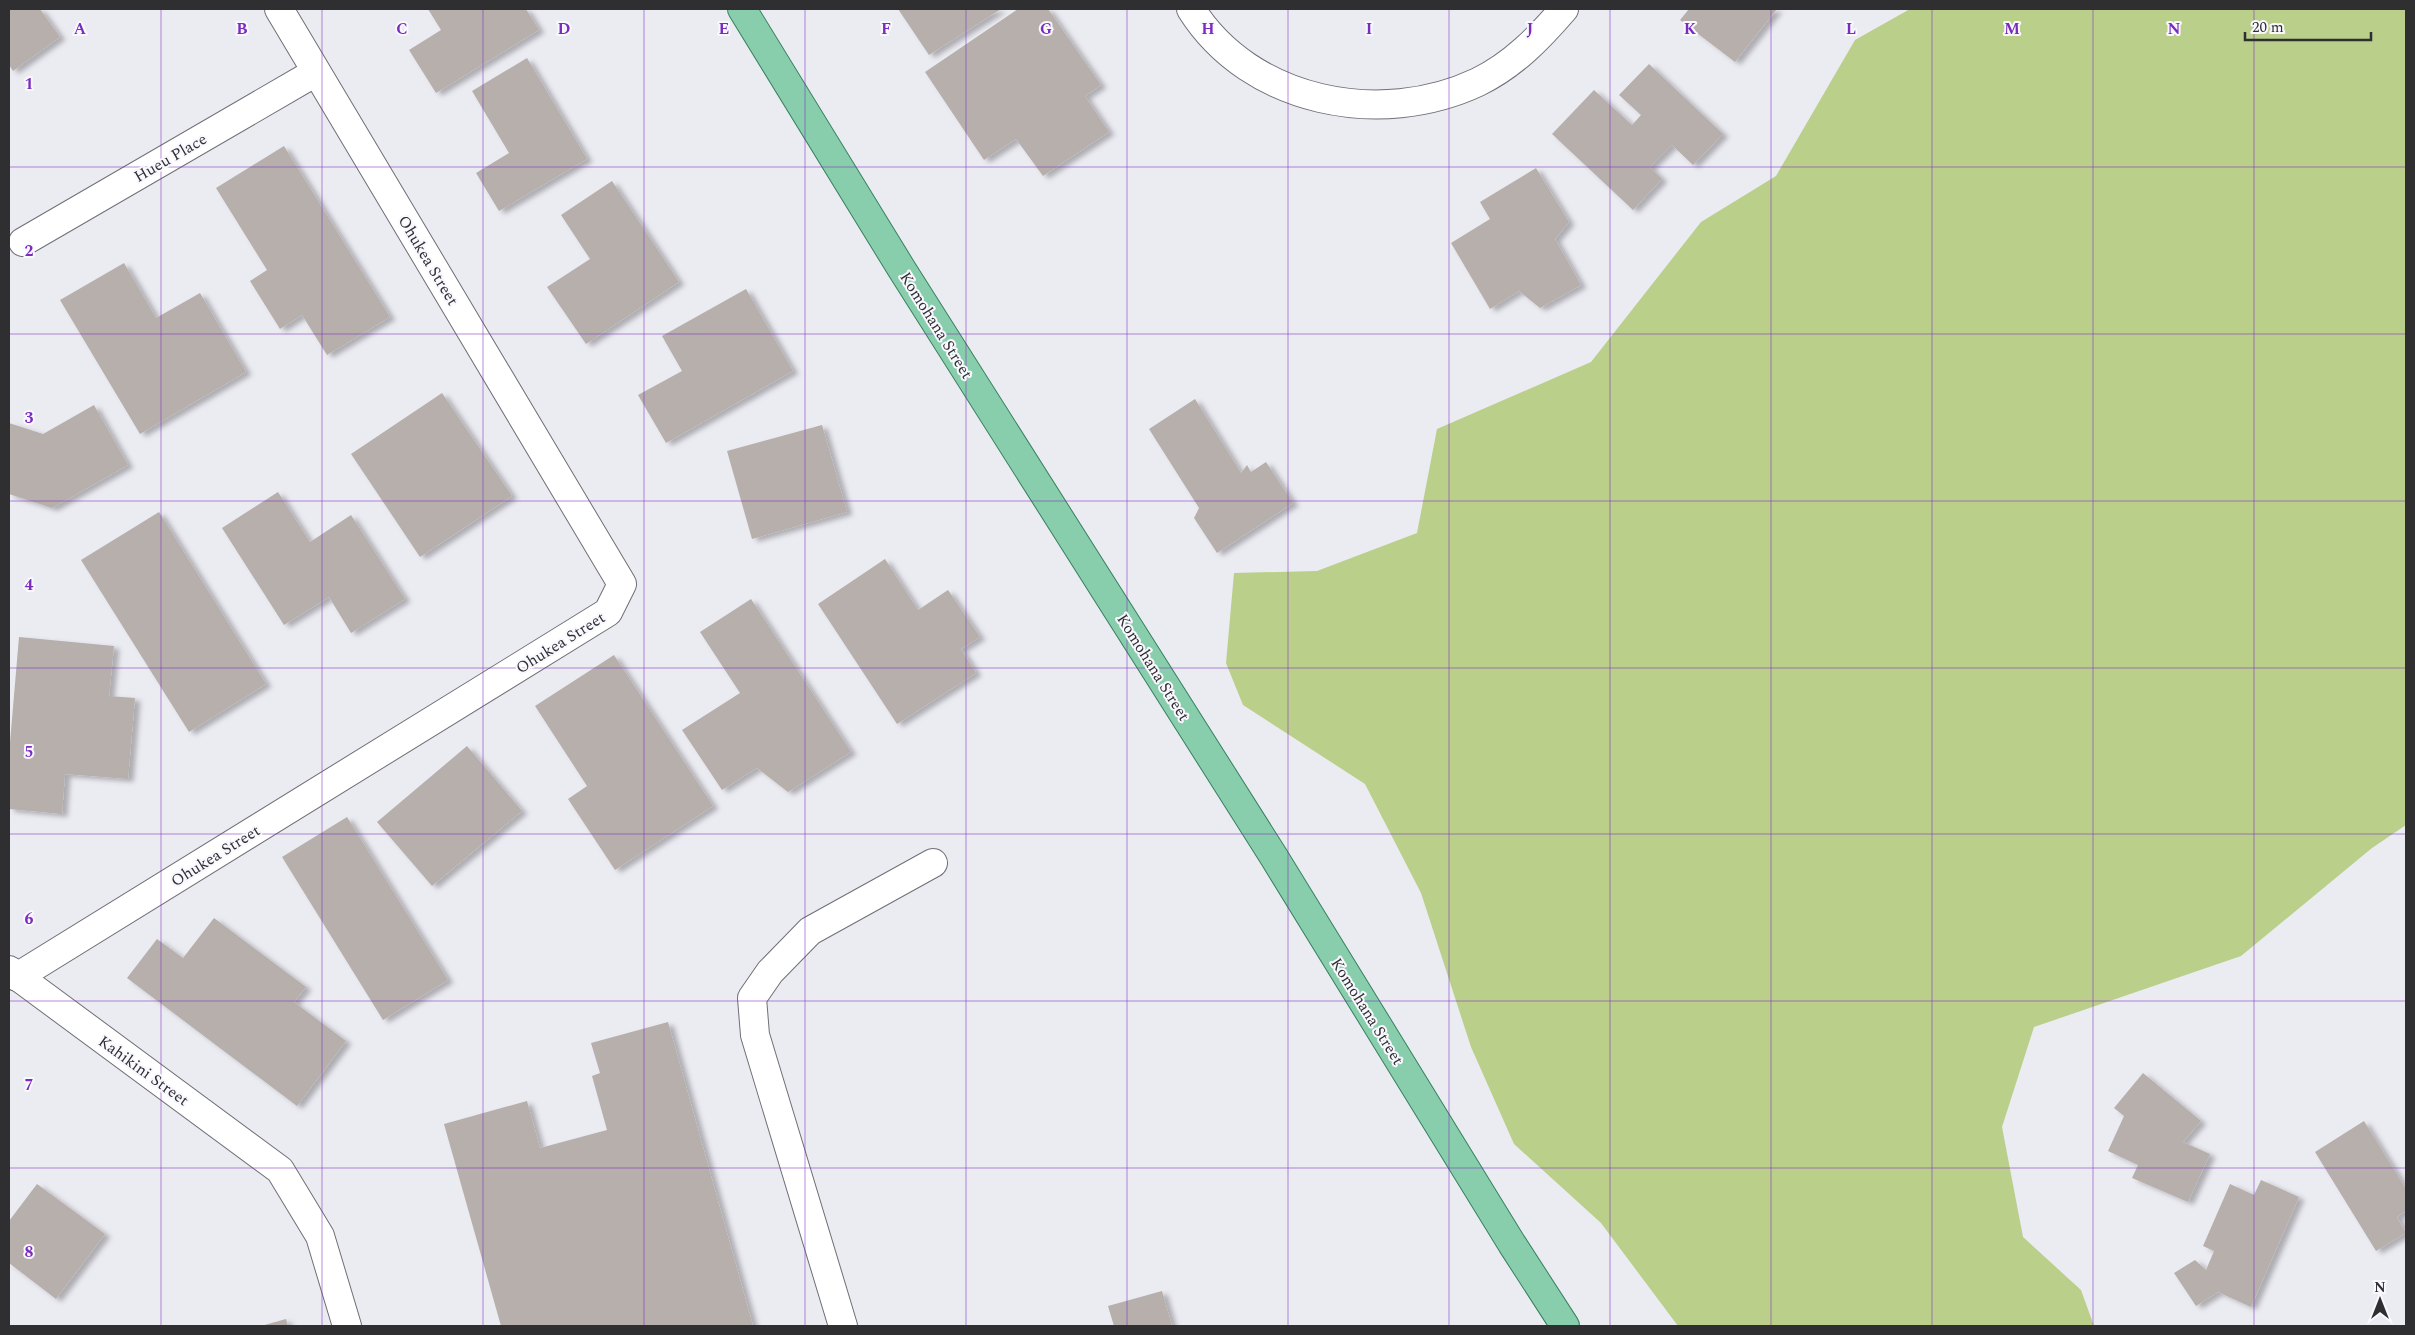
<svg xmlns="http://www.w3.org/2000/svg" width="2415" height="1335" font-family="Spectral,serif">
	<defs>
		<filter id="shadow"><feDropShadow dx="5.5" dy="3" stdDeviation="2.5" flood-color="#0004"/></filter>
	</defs>
	<rect width="100%" height="100%" fill="#ebebf2"/>
	<polygon fill="#bacf8a" points="1910,9 2406,9 2406,825 2372,848 2241,956 2034,1027 2002,1127 2023,1237 2081,1290 2094,1326 1678,1326 1601,1223 1514,1144 1471,1047 1421,893 1365,784 1243,705 1226,663 1234,573 1317,571 1417,533 1437,429 1591,362 1701,222 1776,176 1855,40"/>
	<g fill="#b7afac" filter="url(#shadow)">
		<polygon points="9,9 40,9 60,37 13,71 9,65"/>
		<polygon points="428,9 526,9 539,30 436,93 409,50 441,30"/>
		<polygon points="898,9 1001,9 929,55"/>
		<polygon points="1018,9 1048,9 1101,85 1085,96 1109,132 1043,176 1016,139 984,160 925,72"/>
		<polygon points="1689,9 1777,9 1735,62 1680,20"/>
		<polygon points="527,58 587,159 499,211 476,173 509,153 472,91"/>
		<polygon points="1649,64 1723,134 1693,165 1672,145 1650,167 1662,179 1633,210 1552,134 1594,90 1632,125 1641,115 1619,95"/>
		<polygon points="284,146 390,317 327,355 302,315 280,329 250,281 267,270 216,188"/>
		<polygon points="1536,168 1569,222 1555,239 1581,285 1540,308 1519,291 1490,309 1451,243 1490,219 1480,202"/>
		<polygon points="612,181 679,282 586,344 547,287 590,259 561,215"/>
		<polygon points="124,263 156,318 200,293 246,372 140,434 60,300"/>
		<polygon points="746,289 793,371 666,443 638,395 682,371 662,336"/>
		<polygon points="442,393 512,496 420,557 351,454"/>
		<polygon points="1195,399 1241,473 1247,465 1251,472 1266,462 1293,503 1217,553 1194,518 1199,508 1149,429"/>
		<polygon points="94,405 128,465 52,508 9,494 9,423 43,434"/>
		<polygon points="822,425 847,512 752,539 727,451"/>
		<polygon points="278,492 310,542 351,515 405,599 351,633 329,597 284,625 222,528"/>
		<polygon points="159,512 266,684 189,732 81,560"/>
		<polygon points="885,559 918,610 948,590 980,637 961,649 976,673 897,724 818,604"/>
		<polygon points="751,599 851,752 788,792 757,768 722,790 682,730 740,693 700,632"/>
		<polygon points="19,637 114,646 109,696 135,698 128,779 65,774 62,814 9,809 9,754"/>
		<polygon points="614,655 713,806 615,870 568,799 587,786 535,706"/>
		<polygon points="467,746 522,811 432,886 377,822"/>
		<polygon points="347,817 448,980 383,1020 282,857"/>
		<polygon points="214,918 306,987 294,1002 346,1041 297,1106 127,978 157,939 183,958"/>
		<polygon points="668,1022 753,1326 501,1326 444,1124 527,1101 540,1148 607,1130 592,1076 600,1073 591,1043"/>
		<polygon points="2143,1073 2201,1121 2183,1142 2210,1154 2188,1202 2132,1178 2138,1165 2108,1151 2124,1116 2114,1108"/>
		<polygon points="2364,1121 2406,1189 2406,1211 2397,1217 2406,1233 2376,1251 2315,1152"/>
		<polygon points="2261,1180 2299,1197 2251,1307 2218,1292 2196,1306 2174,1273 2195,1260 2206,1270 2214,1251 2203,1246 2230,1184 2254,1195"/>
		<polygon points="37,1184 105,1234 56,1299 9,1263 9,1221"/>
		<polygon points="1162,1291 1172,1326 1114,1326 1108,1306"/>
		<polygon points="286,1319 288,1326 261,1326"/>
	</g>
	<g fill="none" stroke-linecap="round" stroke-linejoin="round">
		<defs>
			<g id="minor">
				<path d="M 1191,9 C 1250,103 1381,128 1478,82 C 1513,65 1539,38 1564,9"/>
				<polyline points="23,242 316,72"/>
				<polyline points="9,970 280,1170 320,1236 347,1326"/>
				<polyline points="17,977 608,612 622,584 279,9"/>
				<polyline points="843,1326 755,1035 752,998 770,972 810,931 933,863"/>
			</g>
			<polyline id="major" points="742,9 901,268 1274,857 1512,1244 1565,1326"/>
		</defs>
		<use href="#minor" stroke="#6f6f76" stroke-width="30"/>
		<use href="#major" stroke="#36815e" stroke-width="30"/>
		<use href="#minor" stroke="#fff" stroke-width="28"/>
		<use href="#major" stroke="#89ceac" stroke-width="28"/>
	</g>
	<path fill="none" stroke="#7b2cbf" stroke-width="1" stroke-opacity="0.55" d="M 161,9 L 161,1326M 322,9 L 322,1326M 483,9 L 483,1326M 644,9 L 644,1326M 805,9 L 805,1326M 966,9 L 966,1326M 1127,9 L 1127,1326M 1288,9 L 1288,1326M 1449,9 L 1449,1326M 1610,9 L 1610,1326M 1771,9 L 1771,1326M 1932,9 L 1932,1326M 2093,9 L 2093,1326M 2254,9 L 2254,1326M 9,167 L 2406,167M 9,334 L 2406,334M 9,501 L 2406,501M 9,668 L 2406,668M 9,834 L 2406,834M 9,1001 L 2406,1001M 9,1168 L 2406,1168"/>
	<g text-anchor="middle" stroke-width="4" stroke-linejoin="round" paint-order="stroke">
		<g font-size="16" fill="#2f2f32" stroke="#f8f8fe">
			<text transform="translate(170 157) rotate(-30)" y="6">Hueu Place</text>
			<text transform="translate(429 260) rotate(59)" y="6">Ohukea Street</text>
			<text transform="translate(937 325) rotate(58)" y="6">Komohana Street</text>
			<text transform="translate(560 642) rotate(-32)" y="6">Ohukea Street</text>
			<text transform="translate(1154 667) rotate(58)" y="6">Komohana Street</text>
			<text transform="translate(215 855) rotate(-32)" y="6">Ohukea Street</text>
			<text transform="translate(1368 1011) rotate(58)" y="6">Komohana Street</text>
			<text transform="translate(144 1070) rotate(36)" y="6">Kahikini Street</text>
		</g>
	</g>
	<g font-size="16" text-anchor="middle" font-weight="bold" fill="#7b2cbf" stroke="#f8f8fe" stroke-width="4" stroke-linejoin="round" paint-order="stroke">
		<text x="80" y="34">A</text>
		<text x="242" y="34">B</text>
		<text x="402" y="34">C</text>
		<text x="564" y="34">D</text>
		<text x="724" y="34">E</text>
		<text x="886" y="34">F</text>
		<text x="1046" y="34">G</text>
		<text x="1208" y="34">H</text>
		<text x="1369" y="34">I</text>
		<text x="1530" y="34">J</text>
		<text x="1690" y="34">K</text>
		<text x="1851" y="34">L</text>
		<text x="2012" y="34">M</text>
		<text x="2174" y="34">N</text>
		<text x="29" y="89">1</text>
		<text x="29" y="256">2</text>
		<text x="29" y="423">3</text>
		<text x="29" y="590">4</text>
		<text x="29" y="757">5</text>
		<text x="29" y="924">6</text>
		<text x="29" y="1090">7</text>
		<text x="29" y="1257">8</text>
	</g>
	<rect width="2415" height="1335" fill="none" stroke="#2f2f32" stroke-width="20"/>
	<g transform="translate(2380 1300)" stroke="#f8f8fe" stroke-width="4" paint-order="stroke">
	<path d="M0-4L9 19L0 12L-9 19Z" fill="#2f2f32"/>
	<text y="-8" font-size="14" font-weight="bold" text-anchor="middle" fill="#2f2f32">N</text>
	</g>
	<path d="M2245 32v8h126v-8" fill="none" stroke="#2f2f32" stroke-width="2.5"/>
	<text x="2252" y="32" font-size="15" fill="#2f2f32" stroke="#f8f8fe" stroke-width="4" paint-order="stroke">20 m</text>
</svg>
